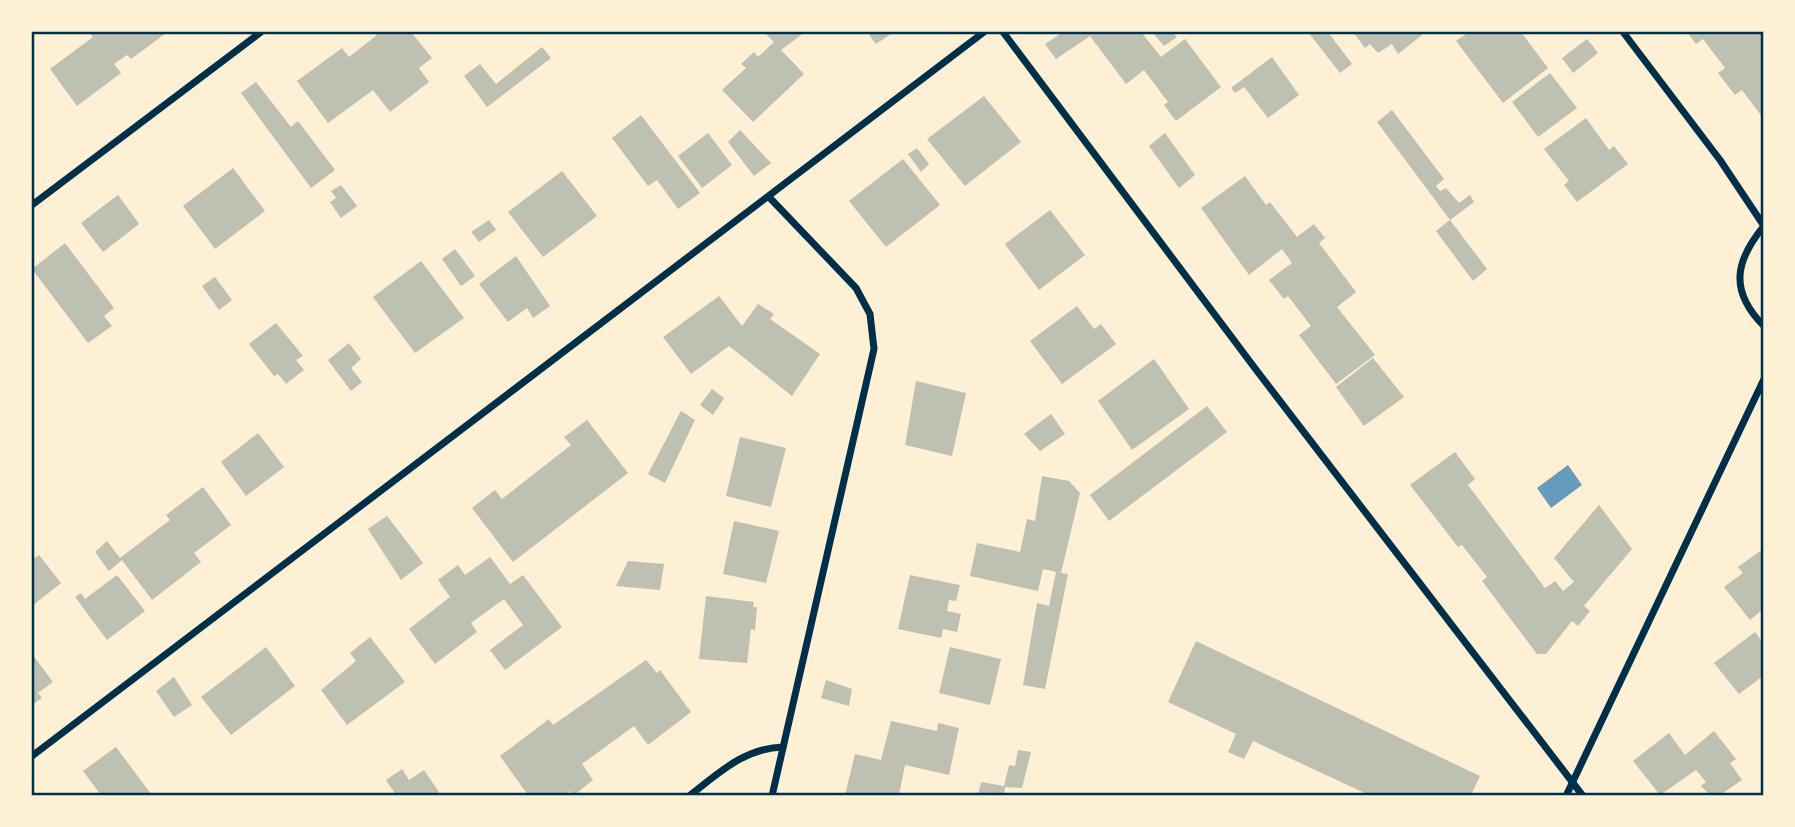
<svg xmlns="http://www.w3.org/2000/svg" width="1795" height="827" font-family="'Public Sans',sans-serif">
	<rect width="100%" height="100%" fill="#fdf0d5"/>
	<polygon fill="#669bbc" points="1568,465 1582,485 1551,508 1537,488"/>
	<g fill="#bec0b2">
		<polygon points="89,32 163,32 165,34 131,59 127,55 114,64 121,73 77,106 50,69 93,37"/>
		<polygon points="375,32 411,32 432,58 419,68 429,82 390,112 373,90 328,123 297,81 342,48 349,57 377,35"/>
		<polygon points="764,32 805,32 781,50 804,74 753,122 722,90 746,68 741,64 754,52 758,57 774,42"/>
		<polygon points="867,32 894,32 876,44"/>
		<polygon points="1059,32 1141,32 1161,57 1185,39 1221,87 1176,121 1164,105 1168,102 1144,70 1126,84 1090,36 1056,59 1045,44 1060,34"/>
		<polygon points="1152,32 1172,32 1177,37 1164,46"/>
		<polygon points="1308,32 1328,32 1352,64 1340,73"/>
		<polygon points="1353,32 1419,32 1422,35 1398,54 1392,44 1378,53 1370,44 1365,48"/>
		<polygon points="1469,32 1521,32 1548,68 1503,103 1456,41"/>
		<polygon points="1691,32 1763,32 1763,118 1742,90 1735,95 1718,73 1725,68 1703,39 1696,44 1688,33"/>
		<polygon points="1587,39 1598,53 1573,73 1562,58"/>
		<polygon points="542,47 551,58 487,107 464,76 480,64 496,84"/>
		<polygon points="1272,57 1299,95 1268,118 1244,87 1235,93 1231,88"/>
		<polygon points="1550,73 1577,108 1538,137 1512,102"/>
		<polygon points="256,82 291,127 298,121 335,170 311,188 241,93"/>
		<polygon points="984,96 1021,142 965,186 927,139"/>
		<polygon points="1392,110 1444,179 1436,186 1440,191 1446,188 1459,203 1470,195 1474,202 1450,220 1377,122"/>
		<polygon points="641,115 700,193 678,209 657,180 648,186 612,138"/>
		<polygon points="1586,118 1609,150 1614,146 1628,164 1577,202 1564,185 1569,181 1544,149"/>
		<polygon points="740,130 771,163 754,176 728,142"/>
		<polygon points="708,133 732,165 702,188 678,156"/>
		<polygon points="1165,133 1195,175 1179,188 1149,146"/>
		<polygon points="917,148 929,164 921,172 908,154"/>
		<polygon points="903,159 940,205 886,247 849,201"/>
		<polygon points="233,168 265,211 215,249 183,206"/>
		<polygon points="562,171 597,216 543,257 508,212"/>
		<polygon points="1245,176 1266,205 1270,202 1297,237 1314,224 1325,238 1319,243 1356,292 1337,307 1375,355 1336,384 1299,335 1311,326 1288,296 1284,299 1269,280 1292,263 1282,249 1249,275 1201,208"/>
		<polygon points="341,185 357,206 341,218 330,202 336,198 331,191"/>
		<polygon points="118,195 139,224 103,252 81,223"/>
		<polygon points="1050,210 1085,255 1039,290 1005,244"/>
		<polygon points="489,220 496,230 479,242 471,232"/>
		<polygon points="1450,220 1487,269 1473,281 1436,231"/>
		<polygon points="65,243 114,308 104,316 112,326 88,343 32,269"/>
		<polygon points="455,249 475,276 461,286 442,259"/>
		<polygon points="516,256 550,306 533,318 527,308 508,322 479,284"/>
		<polygon points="421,261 464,318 415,353 373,297"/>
		<polygon points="215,277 232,300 219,310 202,286"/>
		<polygon points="719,296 742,326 758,304 774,314 770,319 820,354 792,396 729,346 691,374 663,337"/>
		<polygon points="1077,306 1094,329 1101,324 1116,344 1062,384 1030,341"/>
		<polygon points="276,323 303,356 296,360 304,370 286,384 278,374 274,376 249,344"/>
		<polygon points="349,343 361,359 351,368 362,382 351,391 328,360"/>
		<polygon points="1373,358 1404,397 1364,426 1336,387"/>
		<polygon points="1154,359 1189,409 1132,450 1098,401"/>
		<polygon points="916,381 966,393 952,456 905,445"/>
		<polygon points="712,389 724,398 713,415 700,405"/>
		<polygon points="1207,406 1227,432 1109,521 1090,495"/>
		<polygon points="681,411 695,420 665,483 648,474"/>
		<polygon points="1051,414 1065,434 1040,451 1024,434"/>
		<polygon points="587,420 628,473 513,562 472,508 495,490 502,499 571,445 564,437"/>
		<polygon points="258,433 284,467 246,496 221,462"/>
		<polygon points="740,437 786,448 771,507 726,496"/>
		<polygon points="1455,452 1475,479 1468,485 1545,588 1555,581 1563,591 1574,582 1554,558 1599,505 1632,549 1584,606 1590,611 1578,626 1572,621 1546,654 1537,654 1482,581 1487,577 1462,545 1458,547 1410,485"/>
		<polygon points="1042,476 1069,481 1080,493 1061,573 1068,574 1045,689 1023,685 1037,603 1049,606 1056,572 1043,569 1038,591 970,576 977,543 1020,552 1027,519 1035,521"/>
		<polygon points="203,487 231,525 194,553 201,562 152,600 122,560 109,571 95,552 107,541 120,558 170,520 166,515"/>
		<polygon points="387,516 423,563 401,580 368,529"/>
		<polygon points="734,521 779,531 766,583 723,574"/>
		<polygon points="1763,549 1763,609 1750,620 1724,587 1743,573 1738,567"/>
		<polygon points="39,555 61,583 32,606 32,560"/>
		<polygon points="490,557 510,584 523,575 562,627 505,670 490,650 523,625 504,599 471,623 477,632 435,664 409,629 450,597 438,580 458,565 465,575"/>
		<polygon points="628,561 664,564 660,590 616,586"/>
		<polygon points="117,575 145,611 107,640 75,597 81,593 85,599"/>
		<polygon points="910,575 960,585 956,601 949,600 947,611 961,614 957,632 943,629 941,638 898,629"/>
		<polygon points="706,596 754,602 753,607 757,607 755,630 751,629 747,663 699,659"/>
		<polygon points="1755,632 1763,643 1763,676 1739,694 1714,663"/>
		<polygon points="370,637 405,682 347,725 321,690 356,661 350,653"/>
		<polygon points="1196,641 1480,776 1471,795 1369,795 1253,741 1244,759 1228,752 1236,734 1168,702"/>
		<polygon points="266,647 295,686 231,735 201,697"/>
		<polygon points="950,647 1001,659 990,705 939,693"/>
		<polygon points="32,654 53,682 38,693 42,698 32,705"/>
		<polygon points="646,660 657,673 660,670 691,712 648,745 634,726 582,764 593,780 573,796 570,791 564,795 528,795 500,756 549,719 553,725"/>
		<polygon points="174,677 192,705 174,717 156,691"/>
		<polygon points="826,680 852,689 849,706 821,698"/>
		<polygon points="891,721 937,731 938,723 959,728 949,775 905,765 899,795 845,795 855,754 881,760"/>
		<polygon points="1714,731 1736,759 1730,763 1742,780 1720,795 1710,795 1701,786 1706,782 1696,770 1660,795 1633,761 1669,733 1685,755"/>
		<polygon points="116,747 148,790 152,795 101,795 83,771"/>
		<polygon points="1018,750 1031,752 1022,788 1005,787 1004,795 978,795 981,782 1004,786 1009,765 1015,766"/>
		<polygon points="402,769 409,780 424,770 439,792 434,795 396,795 386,780"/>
	</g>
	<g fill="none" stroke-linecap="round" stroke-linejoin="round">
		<g stroke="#003049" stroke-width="7">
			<polyline points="1003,32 1257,371 1583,796"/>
			<polyline points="1623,32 1720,160 1764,226"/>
			<polyline points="769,197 856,288 870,314 874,349 772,796"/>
			<polyline points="32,205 261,32"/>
			<path d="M 1764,226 C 1735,261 1729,291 1764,326"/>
			<polyline points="32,756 984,32"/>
			<path d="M 689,796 C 719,773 744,748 783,747"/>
			<polyline points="1566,796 1764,379"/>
		</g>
	</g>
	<rect width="1795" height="827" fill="none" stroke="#fdf0d5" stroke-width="66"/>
	<rect x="33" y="33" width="1729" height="761" fill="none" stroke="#003049" stroke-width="2.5"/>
</svg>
